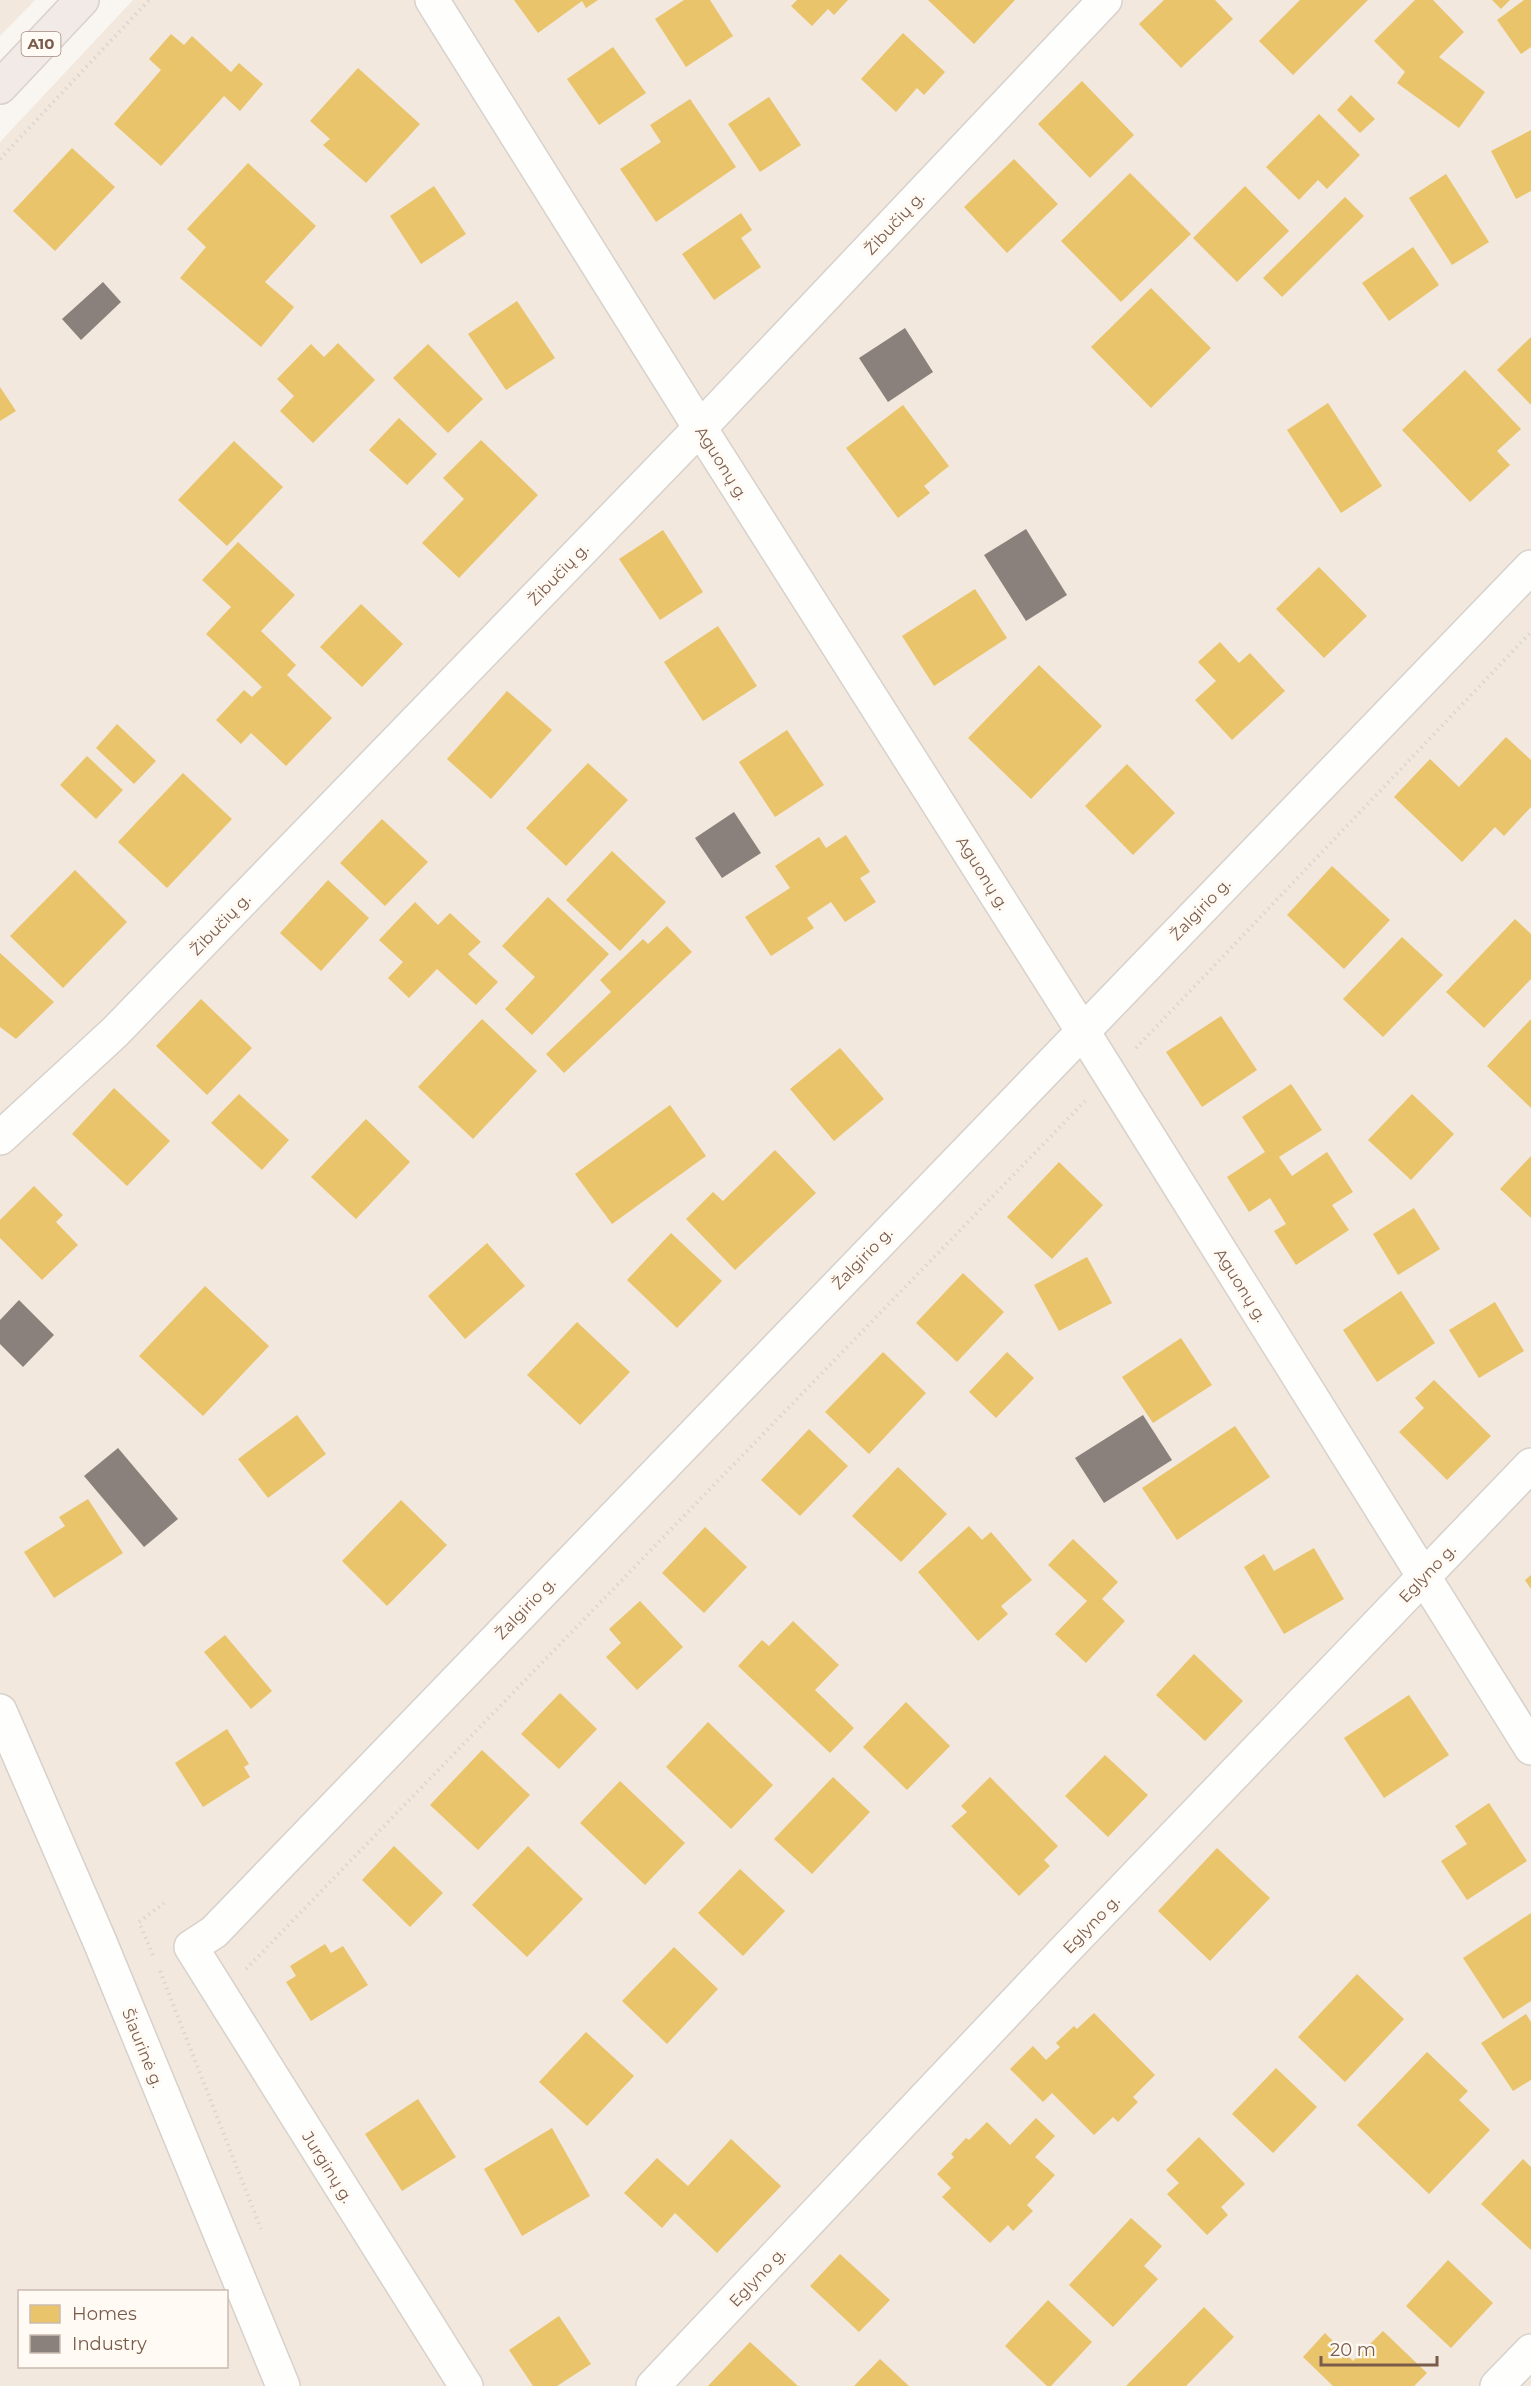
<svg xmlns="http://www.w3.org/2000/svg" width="1531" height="2386" font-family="Montserrat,sans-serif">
	<rect width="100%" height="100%" fill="#f9f5f0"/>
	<g fill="#f2e8de" fill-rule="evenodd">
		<polygon points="0,0 35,0 0,36"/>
		<path d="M 133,0 L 1531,0 L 1531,2386 L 0,2386 L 0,142 ZM 20,2292 L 226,2292 L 226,2366 L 20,2366 Z"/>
	</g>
	<g fill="#e9c46a">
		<polygon points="514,0 598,0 586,8 582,1 538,33"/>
		<polygon points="684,0 710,0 733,36 686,67 655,19"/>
		<polygon points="797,0 848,0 834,15 828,9 812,26 791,6"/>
		<polygon points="928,0 1015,0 974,44"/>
		<polygon points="1164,0 1215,0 1233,19 1181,68 1139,24"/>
		<polygon points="1300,0 1368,0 1293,75 1259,41"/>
		<polygon points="1415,0 1433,0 1464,32 1439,57 1485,92 1459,128 1397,83 1405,72 1374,41"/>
		<polygon points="1492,0 1510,0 1501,9"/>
		<polygon points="1524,0 1531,0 1531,47 1521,54 1497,20"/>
		<polygon points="903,33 945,72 924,95 917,88 896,112 861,79"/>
		<polygon points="171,34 184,45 192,36 231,72 239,63 263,84 240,111 224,96 161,166 114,124 161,70 149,59"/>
		<polygon points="613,47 646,93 599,125 567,79"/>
		<polygon points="358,68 420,124 366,183 323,145 330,139 310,121"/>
		<polygon points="1082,81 1134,135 1090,178 1038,124"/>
		<polygon points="1351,95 1375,119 1360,133 1337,110"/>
		<polygon points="769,97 801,145 760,172 728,124"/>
		<polygon points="690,99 736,167 656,222 620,169 661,142 650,125"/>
		<polygon points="1319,114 1360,155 1327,189 1318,180 1299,200 1266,167"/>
		<polygon points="1531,130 1531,191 1516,199 1491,151"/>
		<polygon points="72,148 115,187 55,251 13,211"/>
		<polygon points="1014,159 1058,204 1007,253 964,207"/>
		<polygon points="248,163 316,226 265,282 294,307 261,347 180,278 206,247 187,229"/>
		<polygon points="1130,173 1191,234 1121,302 1061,241"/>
		<polygon points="1446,174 1489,242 1452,265 1409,198"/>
		<polygon points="434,186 466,234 421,264 390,216"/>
		<polygon points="1245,186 1289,231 1237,282 1193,238"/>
		<polygon points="1345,197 1364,216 1282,297 1263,278"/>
		<polygon points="741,213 752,230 741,238 761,267 714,300 682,254"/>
		<polygon points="1413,247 1439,285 1389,321 1362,283"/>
		<polygon points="1151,288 1211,348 1151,408 1091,347"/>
		<polygon points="517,301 555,358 506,390 468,334"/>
		<polygon points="1531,337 1531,405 1497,370"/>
		<polygon points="338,343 375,380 313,443 280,411 294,396 277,379 311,344 324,357"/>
		<polygon points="428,344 483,399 448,433 393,378"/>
		<polygon points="1465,370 1521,429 1497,451 1510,465 1470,502 1402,430"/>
		<polygon points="0,387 16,411 0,421"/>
		<polygon points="1328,403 1382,486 1341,513 1287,430"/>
		<polygon points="903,405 949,466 924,486 930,493 898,518 846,448"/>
		<polygon points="399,418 437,454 407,485 369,450"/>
		<polygon points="481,440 538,495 459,578 422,543 464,499 443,478"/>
		<polygon points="234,441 283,487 227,546 178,500"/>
		<polygon points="663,530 703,592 660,620 619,559"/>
		<polygon points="238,542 295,595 261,631 296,665 287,675 332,718 286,766 251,733 241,744 216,720 244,690 252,697 262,687 206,634 231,607 202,580"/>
		<polygon points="1319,567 1367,616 1324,658 1276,609"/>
		<polygon points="975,589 1007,638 934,686 902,636"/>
		<polygon points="361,604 403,644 362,687 320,647"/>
		<polygon points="718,626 757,686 703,721 664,662"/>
		<polygon points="1220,642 1239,663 1250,653 1285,691 1232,740 1195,700 1216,681 1198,662"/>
		<polygon points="1039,665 1102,726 1031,799 968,738"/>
		<polygon points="507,691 552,730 491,799 447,759"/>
		<polygon points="117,724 156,761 134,784 96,748"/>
		<polygon points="787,730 824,785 775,817 739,762"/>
		<polygon points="1506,737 1531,760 1531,807 1504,836 1495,827 1462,862 1394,797 1430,759 1459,787"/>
		<polygon points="87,756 123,790 96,819 60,785"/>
		<polygon points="588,763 628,800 566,866 526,828"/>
		<polygon points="1127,764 1175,813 1133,855 1085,806"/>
		<polygon points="183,773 232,819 167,888 118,842"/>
		<polygon points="382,819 428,862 385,906 340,863"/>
		<polygon points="846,835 870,872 860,878 876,902 845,922 831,902 807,918 814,928 771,956 745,917 790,888 775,866 819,837 826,848"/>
		<polygon points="612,851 666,902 620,951 566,900"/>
		<polygon points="1332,866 1390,920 1344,969 1287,915"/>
		<polygon points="75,870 127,922 63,988 10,936"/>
		<polygon points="328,880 369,918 321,971 280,933"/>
		<polygon points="548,897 609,954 532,1035 505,1009 535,977 502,946"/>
		<polygon points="415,902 438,925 450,913 481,942 468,954 498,982 476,1005 437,969 409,998 388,978 403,962 379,940"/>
		<polygon points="1515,919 1531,934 1531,979 1484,1028 1446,992"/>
		<polygon points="667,926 692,952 564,1073 546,1054 611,992 600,980 643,939 648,944"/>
		<polygon points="1402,937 1443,975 1383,1037 1343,999"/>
		<polygon points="0,953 54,1002 16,1039 0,1027"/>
		<polygon points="201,999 252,1048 207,1095 156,1046"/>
		<polygon points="1221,1016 1257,1070 1202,1107 1166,1052"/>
		<polygon points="482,1019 537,1071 473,1139 418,1087"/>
		<polygon points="1531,1019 1531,1108 1487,1066"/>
		<polygon points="840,1048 884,1099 834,1141 790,1089"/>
		<polygon points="1291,1084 1322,1130 1279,1157 1292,1176 1327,1152 1353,1192 1332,1205 1349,1230 1296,1265 1274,1231 1286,1224 1270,1198 1249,1212 1227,1177 1265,1152 1242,1117"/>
		<polygon points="114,1088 170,1141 127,1186 72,1134"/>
		<polygon points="239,1094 289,1140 262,1170 211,1123"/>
		<polygon points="1412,1094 1454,1134 1411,1180 1368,1140"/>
		<polygon points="670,1105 706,1156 612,1224 575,1174"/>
		<polygon points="366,1119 410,1162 356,1219 311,1177"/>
		<polygon points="775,1150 816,1193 735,1270 686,1219 713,1192 723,1201"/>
		<polygon points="1531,1156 1531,1218 1500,1189"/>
		<polygon points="1059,1162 1103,1205 1052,1259 1007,1217"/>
		<polygon points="34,1186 63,1215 56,1222 78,1245 42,1280 0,1238 0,1220"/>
		<polygon points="1414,1208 1440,1249 1398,1275 1373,1234"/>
		<polygon points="671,1233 722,1281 677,1328 627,1280"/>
		<polygon points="487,1243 525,1286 465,1339 428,1296"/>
		<polygon points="1087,1257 1112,1303 1059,1331 1034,1285"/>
		<polygon points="963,1273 1004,1312 957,1362 916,1323"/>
		<polygon points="205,1286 269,1346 203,1416 139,1356"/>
		<polygon points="1401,1291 1435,1343 1377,1382 1343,1330"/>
		<polygon points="1495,1302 1524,1351 1479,1378 1449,1330"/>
		<polygon points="577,1322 630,1372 580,1425 527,1375"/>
		<polygon points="1181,1338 1212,1385 1153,1423 1122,1377"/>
		<polygon points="883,1352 926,1393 869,1454 825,1412"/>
		<polygon points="1007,1352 1034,1378 996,1418 969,1392"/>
		<polygon points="1434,1380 1491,1436 1447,1480 1399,1432 1424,1408 1415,1398"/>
		<polygon points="297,1415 326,1454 268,1498 238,1459"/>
		<polygon points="1235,1426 1270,1477 1177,1540 1142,1488"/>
		<polygon points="809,1429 848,1466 800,1516 761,1480"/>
		<polygon points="898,1467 947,1514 901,1562 852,1516"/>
		<polygon points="88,1499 123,1553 54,1598 24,1552 65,1526 59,1517"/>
		<polygon points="401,1500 447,1545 387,1606 342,1561"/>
		<polygon points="969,1526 982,1540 991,1532 1032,1580 1001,1606 1008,1614 978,1641 918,1572"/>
		<polygon points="705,1527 747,1567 704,1613 662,1573"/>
		<polygon points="1073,1539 1118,1582 1102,1599 1125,1621 1086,1663 1055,1634 1087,1601 1048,1565"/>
		<polygon points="1314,1548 1344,1599 1284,1634 1244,1567 1264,1554 1274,1571"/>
		<polygon points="1531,1575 1531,1589 1525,1580"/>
		<polygon points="640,1601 683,1647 637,1690 606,1657 621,1643 609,1629"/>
		<polygon points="793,1621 839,1665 815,1690 854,1728 830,1753 738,1666 762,1640 769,1646"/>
		<polygon points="225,1635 272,1691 251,1709 204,1652"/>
		<polygon points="1194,1654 1243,1701 1205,1741 1156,1695"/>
		<polygon points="560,1693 597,1729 559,1769 521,1734"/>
		<polygon points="1409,1695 1449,1755 1384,1798 1344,1738"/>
		<polygon points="906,1702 950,1746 907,1790 863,1747"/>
		<polygon points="708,1722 773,1785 731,1829 666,1767"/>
		<polygon points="227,1729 249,1764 244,1767 250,1777 203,1807 175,1763"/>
		<polygon points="482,1750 530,1795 478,1850 430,1805"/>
		<polygon points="1105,1755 1148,1795 1108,1837 1065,1796"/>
		<polygon points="833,1777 870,1812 812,1874 774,1839"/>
		<polygon points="990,1777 1058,1846 1044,1860 1050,1866 1019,1896 951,1826 967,1812 961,1806"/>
		<polygon points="620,1781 685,1843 645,1885 580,1823"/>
		<polygon points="1489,1803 1527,1861 1467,1900 1441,1861 1467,1844 1455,1826"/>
		<polygon points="394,1846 443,1893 410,1927 362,1880"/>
		<polygon points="528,1846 583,1899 527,1957 472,1905"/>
		<polygon points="1217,1848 1270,1898 1210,1961 1158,1911"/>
		<polygon points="740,1869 785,1911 743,1956 698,1913"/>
		<polygon points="1531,1913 1531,2001 1503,2019 1463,1958"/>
		<polygon points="325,1944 331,1953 343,1946 368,1985 311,2021 286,1982 296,1976 290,1966"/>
		<polygon points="674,1947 718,1989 667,2044 622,2001"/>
		<polygon points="1357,1974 1404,2019 1345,2082 1298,2037"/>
		<polygon points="1094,2013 1155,2075 1133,2097 1138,2102 1118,2122 1113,2117 1094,2135 1052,2093 1043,2102 1010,2069 1033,2046 1046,2060 1060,2047 1056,2043 1074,2026 1077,2029"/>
		<polygon points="1526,2014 1531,2022 1531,2080 1513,2091 1481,2043"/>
		<polygon points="586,2032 634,2076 587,2126 539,2082"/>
		<polygon points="1427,2052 1468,2091 1459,2100 1490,2130 1429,2194 1357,2125"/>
		<polygon points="1276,2068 1317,2107 1273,2153 1232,2114"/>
		<polygon points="418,2099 456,2157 402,2191 365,2134"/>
		<polygon points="1036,2118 1055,2136 1035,2157 1055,2175 1027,2205 1033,2211 1013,2231 1008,2225 990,2243 942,2197 951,2188 937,2174 954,2157 951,2154 966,2138 969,2140 987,2122 1010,2145"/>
		<polygon points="552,2128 590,2196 522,2236 484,2169"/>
		<polygon points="1199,2137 1245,2184 1221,2207 1228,2215 1207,2235 1167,2194 1179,2183 1166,2170"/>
		<polygon points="731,2139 781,2186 717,2253 675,2213 662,2228 624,2193 657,2158 688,2186"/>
		<polygon points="1523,2159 1531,2167 1531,2250 1481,2204"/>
		<polygon points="1131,2218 1162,2246 1144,2266 1158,2279 1113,2327 1069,2285"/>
		<polygon points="840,2254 890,2300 859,2332 810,2286"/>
		<polygon points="1448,2260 1493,2303 1451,2348 1406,2306"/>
		<polygon points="1048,2300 1092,2342 1051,2386 1047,2386 1005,2346"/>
		<polygon points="1204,2307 1234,2337 1186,2386 1126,2386"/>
		<polygon points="559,2316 591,2364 557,2386 533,2386 509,2350"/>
		<polygon points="1383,2331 1427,2373 1414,2386 1333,2386 1303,2357 1325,2333 1353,2361"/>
		<polygon points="750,2342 798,2386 708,2386"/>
		<polygon points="880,2359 909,2386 854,2386"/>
	</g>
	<g fill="#8a817c">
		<polygon points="103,282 121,302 81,340 62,319"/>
		<polygon points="905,328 933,372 888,402 859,358"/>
		<polygon points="1026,529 1067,595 1026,621 984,555"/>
		<polygon points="734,812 761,853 722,878 695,838"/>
		<polygon points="19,1300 54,1335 23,1367 0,1344 0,1320"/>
		<polygon points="1143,1415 1172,1460 1104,1503 1075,1458"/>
		<polygon points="118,1448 178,1519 144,1547 84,1476"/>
	</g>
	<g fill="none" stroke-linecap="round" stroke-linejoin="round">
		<defs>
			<g id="minor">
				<polyline points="432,0 700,428 1082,1030 1531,1748"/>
				<polyline points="0,1138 115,1032 700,428 1105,0"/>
				<polyline points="0,1711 100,1942 283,2386"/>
				<polyline points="466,2386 191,1947 214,1932 1531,567"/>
				<polyline points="653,2386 1064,1951 1531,1465"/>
				<polyline points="1497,2386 1531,2351"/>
			</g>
			<polyline id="highway" points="0,87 82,0"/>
		</defs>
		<use href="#minor" stroke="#d7d1cb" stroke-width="36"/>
		<use href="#highway" stroke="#dad1cc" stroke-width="36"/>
		<g stroke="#dcd5d0" stroke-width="4" stroke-dasharray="1.5 4.5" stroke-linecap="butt">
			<polyline points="0,159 149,0"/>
			<polyline points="1136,1048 1531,632"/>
			<polyline points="153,1955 139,1922 164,1903"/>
			<polyline points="246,1969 1085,1101"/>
			<polyline points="160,1971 261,2229"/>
		</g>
		<use href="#minor" stroke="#fefefd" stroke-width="33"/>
		<use href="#highway" stroke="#f2eae7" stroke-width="33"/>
	</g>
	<g text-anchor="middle" stroke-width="6" stroke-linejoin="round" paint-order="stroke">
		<rect fill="#fffaf3" stroke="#a28b7f" stroke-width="1.5" x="21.5" y="32" width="39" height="24" rx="4.5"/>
		<g font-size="15" font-weight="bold" fill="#7a5c4d">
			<text x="41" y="49">A10</text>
		</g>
		<g font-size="16" fill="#7a5c4d" stroke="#fffaf3">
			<text transform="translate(894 223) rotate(-47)" y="6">Žibučių g.</text>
			<text transform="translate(722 463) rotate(58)" y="6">Aguonų g.</text>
			<text transform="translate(558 574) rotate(-46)" y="6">Žibučių g.</text>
			<text transform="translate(983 873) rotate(58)" y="6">Aguonų g.</text>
			<text transform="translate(1200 909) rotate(-46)" y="6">Žalgirio g.</text>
			<text transform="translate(220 924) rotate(-46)" y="6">Žibučių g.</text>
			<text transform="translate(862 1258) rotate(-46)" y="6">Žalgirio g.</text>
			<text transform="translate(1241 1285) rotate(58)" y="6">Aguonų g.</text>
			<text transform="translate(1427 1573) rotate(-46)" y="6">Eglyno g.</text>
			<text transform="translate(525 1608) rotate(-46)" y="6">Žalgirio g.</text>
			<text transform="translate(1091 1924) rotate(-46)" y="6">Eglyno g.</text>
			<text transform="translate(143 2048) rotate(68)" y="6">Šiaurinė g.</text>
			<text transform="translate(328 2167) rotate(58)" y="6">Jurginų g.</text>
			<text transform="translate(757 2277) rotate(-47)" y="6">Eglyno g.</text>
		</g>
	</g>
	<rect x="18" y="2290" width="210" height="78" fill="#fffaf3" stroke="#cabbb1" stroke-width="1.5"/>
	<rect x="30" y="2305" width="30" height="18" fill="#e9c46a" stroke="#cabbb1" stroke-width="1.5"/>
	<text x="72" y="2320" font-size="18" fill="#7a5c4d">Homes</text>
	<rect x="30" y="2335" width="30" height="18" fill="#8a817c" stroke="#cabbb1" stroke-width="1.5"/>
	<text x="72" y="2350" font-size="18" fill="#7a5c4d">Industry</text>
	<path d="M1321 2356v9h116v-9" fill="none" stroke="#7a5c4d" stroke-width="3"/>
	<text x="1330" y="2356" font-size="18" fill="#7a5c4d" stroke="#fffaf3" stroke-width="4.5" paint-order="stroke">20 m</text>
</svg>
